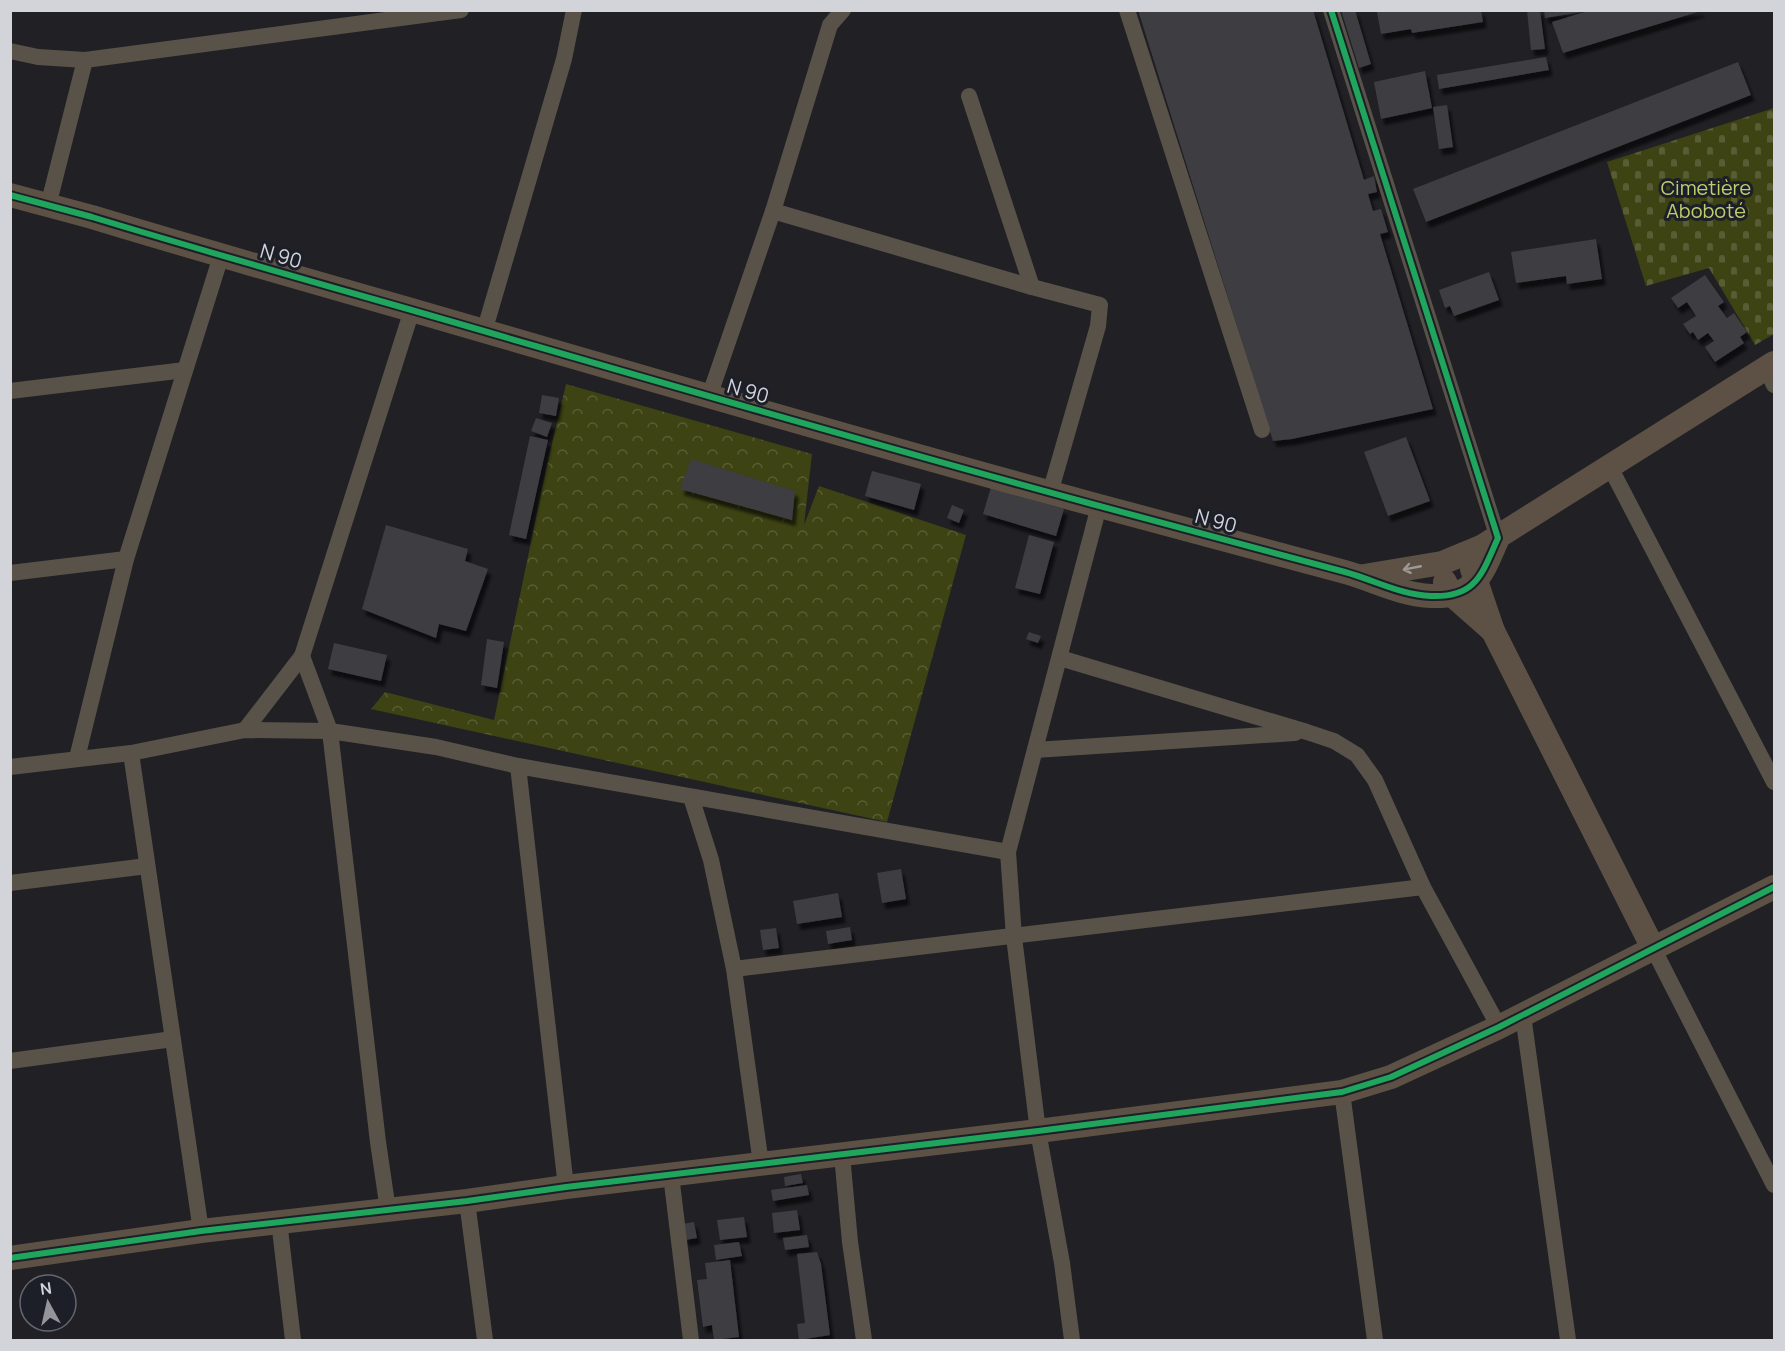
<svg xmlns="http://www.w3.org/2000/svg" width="1785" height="1351" font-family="Manrope,sans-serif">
	<defs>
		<pattern id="cemetery-stones" width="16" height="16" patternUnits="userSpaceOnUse" patternTransform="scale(1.5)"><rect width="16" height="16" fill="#3d4313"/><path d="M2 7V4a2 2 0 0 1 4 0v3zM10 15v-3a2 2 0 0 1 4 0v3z" fill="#585d35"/></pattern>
		<pattern id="park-crowns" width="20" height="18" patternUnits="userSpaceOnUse" patternTransform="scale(1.5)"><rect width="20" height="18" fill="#3d4313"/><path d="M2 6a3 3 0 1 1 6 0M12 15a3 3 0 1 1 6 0" fill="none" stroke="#585d35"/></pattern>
		<filter id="shadow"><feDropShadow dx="3.5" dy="6" stdDeviation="1.5" flood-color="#0009"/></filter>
	</defs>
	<rect width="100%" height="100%" fill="#202025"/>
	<polygon fill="url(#cemetery-stones)" points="1774,108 1774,334 1755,345 1709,268 1646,286 1607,162"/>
	<polygon fill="url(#park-crowns)" points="566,384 812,454 804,525 819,486 966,535 887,822 371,709 385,692 494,720 547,465"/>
	<g fill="#3e3d42" filter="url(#shadow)">
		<polygon points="1138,10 1313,10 1364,180 1374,176 1377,192 1368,194 1373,211 1381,209 1388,232 1380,234 1433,409 1292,439 1273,441"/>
		<polygon points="1341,10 1355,10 1371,64 1359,68"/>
		<polygon points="1386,10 1481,10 1483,22 1412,33 1411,29 1381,34 1377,12"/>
		<polygon points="1527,10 1540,10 1545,49 1531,50"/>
		<polygon points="1544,10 1581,10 1582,12 1545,18"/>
		<polygon points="1591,10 1701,10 1701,11 1563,53 1552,22"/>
		<polygon points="1546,57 1549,70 1439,89 1437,75"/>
		<polygon points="1738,62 1751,95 1426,222 1413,189"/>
		<polygon points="1425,71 1432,108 1381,119 1374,82"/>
		<polygon points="1447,105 1453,147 1439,149 1433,107"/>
		<polygon points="1596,239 1602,279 1567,284 1566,276 1516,283 1511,252"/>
		<polygon points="1489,272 1499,300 1454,316 1450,306 1445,308 1439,290"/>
		<polygon points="1705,275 1724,302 1718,306 1727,318 1734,313 1747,332 1740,337 1744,343 1715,362 1705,347 1714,341 1708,333 1698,340 1693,332 1690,334 1683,324 1696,316 1687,302 1678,308 1671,298"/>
		<polygon points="542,395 559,398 556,416 539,413"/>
		<polygon points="536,418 552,423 547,437 531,431"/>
		<polygon points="530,436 548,440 526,539 509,535"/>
		<polygon points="1406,437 1430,501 1388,516 1364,452"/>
		<polygon points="691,459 795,491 792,520 680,489"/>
		<polygon points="872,471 921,484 914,510 865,496"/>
		<polygon points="991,487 1064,509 1056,536 983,514"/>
		<polygon points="952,505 964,510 959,523 947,518"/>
		<polygon points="386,525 468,549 465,561 488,569 466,631 439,624 436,638 362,609"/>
		<polygon points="1029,535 1054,542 1040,594 1015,588"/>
		<polygon points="1029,632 1041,636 1038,643 1026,639"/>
		<polygon points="487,639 504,642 497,688 481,685"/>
		<polygon points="334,643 387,655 381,681 328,669"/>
		<polygon points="901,869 906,899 882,903 877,873"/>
		<polygon points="838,893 842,917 797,924 793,901"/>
		<polygon points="850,927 852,940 828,944 826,931"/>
		<polygon points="776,928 779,948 763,950 760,930"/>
		<polygon points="801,1174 803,1183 785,1186 784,1177"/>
		<polygon points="807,1185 809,1195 773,1201 771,1190"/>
		<polygon points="797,1210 800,1230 774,1233 772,1213"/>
		<polygon points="744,1217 747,1237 720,1240 717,1220"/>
		<polygon points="694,1222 697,1238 685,1240 682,1224"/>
		<polygon points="807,1235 809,1247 785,1250 783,1238"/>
		<polygon points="739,1242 742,1256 716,1260 714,1245"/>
		<polygon points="817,1252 821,1264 830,1335 799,1340 797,1324 805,1323 797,1254"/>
		<polygon points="730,1260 739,1337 714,1340 712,1325 703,1327 697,1280 707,1279 705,1263"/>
	</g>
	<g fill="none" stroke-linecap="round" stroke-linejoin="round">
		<g stroke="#595249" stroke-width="16">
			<polyline points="1127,10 1262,430"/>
			<polyline points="1331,10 1498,538"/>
			<polyline points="10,51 38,57 85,60 461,10"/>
			<polyline points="969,96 1032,287"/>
			<polyline points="48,206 85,60"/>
			<polyline points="773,211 1032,287 1100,305 1098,326 1050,493"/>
			<polyline points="484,332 564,59 574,10"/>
			<polyline points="1766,368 1774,385"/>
			<polyline points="10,391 185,370"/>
			<polyline points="709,397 773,211 830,25 843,10"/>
			<polyline points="1610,467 1774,782"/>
			<polyline points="10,573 126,559"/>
			<polyline points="302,656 330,731 378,1142 388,1210"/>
			<polyline points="1060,658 1307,732 1334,741 1357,755 1375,780 1423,887 1499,1027"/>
			<polyline points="245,730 302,656 412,310"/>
			<polyline points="1035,750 1295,733"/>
			<polyline points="131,753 201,1231"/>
			<polyline points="77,758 126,559 221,256"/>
			<polyline points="518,766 566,1187"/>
			<polyline points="10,767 131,753 245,730 330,731 436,747 518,766 1008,852"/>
			<polyline points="691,797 711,860 734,969 761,1164"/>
			<polyline points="10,883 147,866"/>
			<polyline points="1653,948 1774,1185"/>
			<polyline points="734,969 1423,887"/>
			<polyline points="1523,1015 1568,1340"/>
			<polyline points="10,1061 173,1039"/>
			<polyline points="1342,1092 1375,1340"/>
			<polyline points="842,1155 850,1242 864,1340"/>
			<polyline points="671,1175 691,1340"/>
			<polyline points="467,1201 485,1340"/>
			<polyline points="279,1221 293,1340"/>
			<polyline points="1072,1340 1062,1263 1038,1131 1014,937 1008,852 1099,506"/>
		</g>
		<g stroke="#5c5144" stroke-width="24">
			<path d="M 10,195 L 92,217 C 197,249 303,279 408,309 C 636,375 863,442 1092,504 C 1177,527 1261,550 1345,572 C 1374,580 1401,595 1431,596 C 1477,598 1482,573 1498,538"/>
			<polyline points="1472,569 1493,631 1653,948"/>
			<polyline points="1364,576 1442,563 1483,546 1774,363"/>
			<polyline points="1445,582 1451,594 1493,631"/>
			<polyline points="10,1258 201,1231 467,1201 566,1187 1038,1131 1342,1092 1391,1077 1499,1027 1774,887"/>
		</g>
		<defs>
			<g id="cycleway">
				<path d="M 10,195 L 92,217 C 197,249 303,279 408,309 C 636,375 863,442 1092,504 C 1177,527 1261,550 1345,572 C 1374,580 1401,595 1431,596 C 1477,598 1482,573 1498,538 L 1331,10"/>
				<polyline points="10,1258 201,1231 467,1201 566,1187 1038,1131 1342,1092 1391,1077 1499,1027 1774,887"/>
			</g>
		</defs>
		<use href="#cycleway" stroke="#1d1f28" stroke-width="10"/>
		<use href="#cycleway" stroke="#20a55d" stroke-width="6"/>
	</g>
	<defs><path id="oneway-shaft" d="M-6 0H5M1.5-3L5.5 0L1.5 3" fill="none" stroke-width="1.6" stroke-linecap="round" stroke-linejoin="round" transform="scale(1.5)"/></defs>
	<use stroke="#9d9996" href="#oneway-shaft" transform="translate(1412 568) rotate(169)"/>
	<g text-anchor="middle" stroke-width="6" stroke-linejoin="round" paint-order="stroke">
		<g font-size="20" fill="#bfcd6d" stroke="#1d1f28">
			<text x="1706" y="195">Cimetière<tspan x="1706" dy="23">Aboboté</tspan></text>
		</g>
		<g font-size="20" fill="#d2d4da" stroke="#1d1f28">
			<text transform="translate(281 256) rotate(16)" y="7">N 90</text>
			<text transform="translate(748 391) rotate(16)" y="7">N 90</text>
			<text transform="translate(1216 521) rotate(15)" y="7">N 90</text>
		</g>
	</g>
	<rect width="1785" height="1351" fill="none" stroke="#d2d4da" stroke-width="24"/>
	<g transform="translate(48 1303) rotate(352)"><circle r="28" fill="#1d1f28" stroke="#65676f" stroke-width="1.5"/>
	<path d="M0-4.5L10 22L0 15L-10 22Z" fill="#94959b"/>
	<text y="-9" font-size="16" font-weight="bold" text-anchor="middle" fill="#d2d4da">N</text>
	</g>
</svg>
